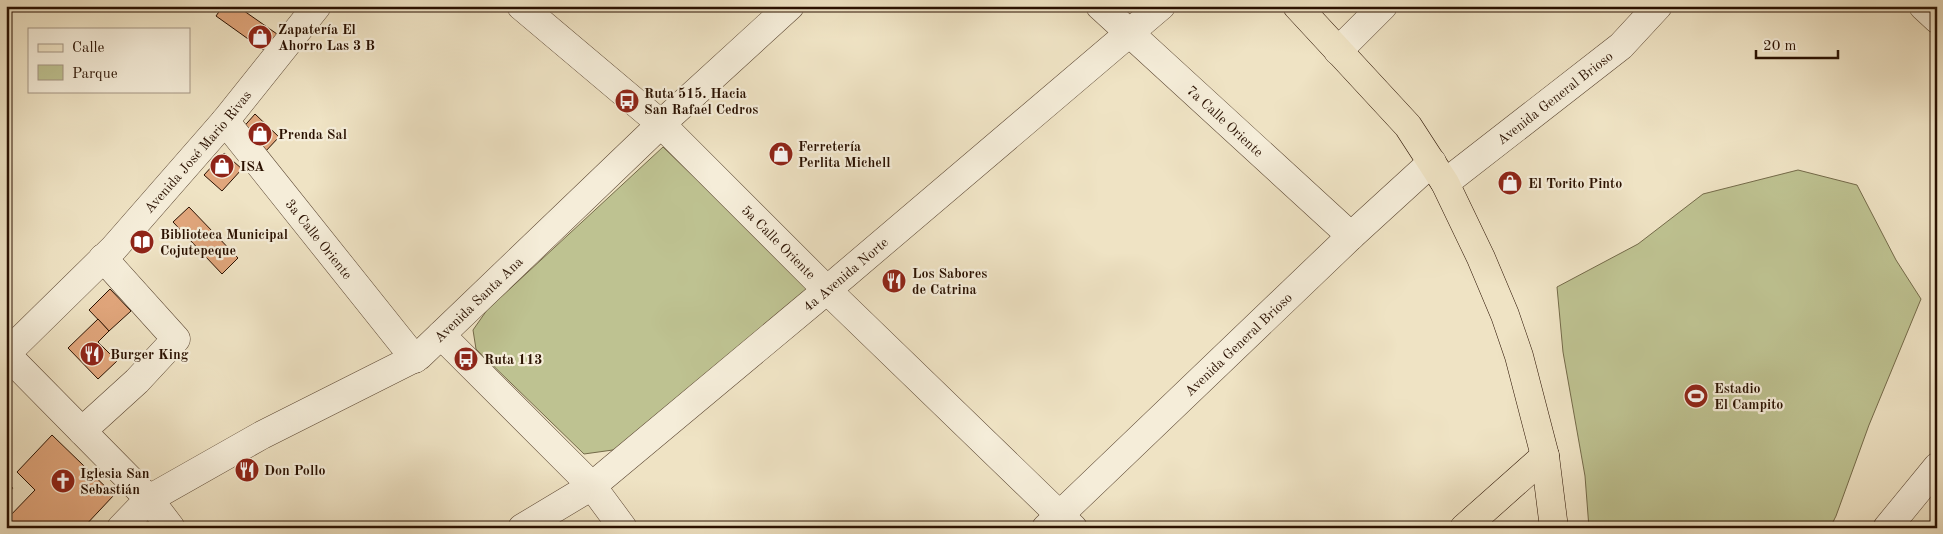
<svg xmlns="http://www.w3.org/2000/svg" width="1943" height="534" font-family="'Old Standard TT',serif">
	<rect width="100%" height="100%" fill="#efe3c4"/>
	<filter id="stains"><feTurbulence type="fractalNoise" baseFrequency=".004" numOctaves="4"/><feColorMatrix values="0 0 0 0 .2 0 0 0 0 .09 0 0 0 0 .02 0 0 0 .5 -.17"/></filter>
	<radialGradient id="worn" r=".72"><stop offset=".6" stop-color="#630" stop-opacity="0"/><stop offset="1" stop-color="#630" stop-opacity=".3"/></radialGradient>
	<g fill="#bec291" stroke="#746a49">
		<polygon points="663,147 812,291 620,449 584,454 476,349 473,330 487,310"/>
		<polygon points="1798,170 1857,185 1896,260 1921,299 1869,425 1836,516 1830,528 1589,528 1585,476 1563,352 1557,287 1638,244 1703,194"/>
	</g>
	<g fill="#e1a67c" stroke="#2a1101">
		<polygon points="223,6 237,6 277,34 265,51 216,16"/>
		<polygon points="255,114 279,137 264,153 240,131"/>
		<polygon points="224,153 242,169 222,191 204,175"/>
		<polygon points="189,207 238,258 222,274 173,222"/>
		<polygon points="110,289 131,311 109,331 89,310"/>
		<polygon points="98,319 109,331 98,342 117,361 98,379 68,348"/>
		<polygon points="52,435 114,495 83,528 6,528 6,520 35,490 17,472"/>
		<polygon points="6,482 13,488 6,496"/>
	</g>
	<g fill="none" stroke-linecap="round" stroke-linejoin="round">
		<defs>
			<g id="minor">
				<path id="s1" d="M 521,6 L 661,124 L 827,290 L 1073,528"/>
				<path id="s2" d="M 1100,6 L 1351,236"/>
				<polyline points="1923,6 1937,19"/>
				<polyline points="1338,51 1383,6"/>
				<path id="s3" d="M 225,121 L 415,359"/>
				<path id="s4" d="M 1445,183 L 1621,46 L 1658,6"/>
				<polyline points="441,335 592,486 623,528"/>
				<path id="s5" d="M 6,354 L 114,248 L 225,121 L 317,6"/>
				<polyline points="6,354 149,499 171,528"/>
				<polyline points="82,431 137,381 176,339 103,258"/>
				<path id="s6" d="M 121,528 L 149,499 L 262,435 L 419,356 L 661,124 L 790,6"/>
				<path id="s7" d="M 522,528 L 592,486 L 827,290 L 1161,6"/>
				<path id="s8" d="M 1046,528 L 1351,236 L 1432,162"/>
				<polyline points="1887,528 1937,467"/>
			</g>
			<g id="major">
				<polyline points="1297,6 1408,126 1445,183 1481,258 1505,315 1519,356 1545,456 1554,528"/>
				<polyline points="1464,528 1545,456"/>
			</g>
		</defs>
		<use href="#minor" stroke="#5b4632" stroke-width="29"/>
		<use href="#major" stroke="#2a1101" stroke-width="29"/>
		<use href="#minor" stroke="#f5edd9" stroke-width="28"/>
		<use href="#major" stroke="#efe3c4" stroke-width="28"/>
	</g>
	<defs>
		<symbol id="shop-disc" viewBox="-11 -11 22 22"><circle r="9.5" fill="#8f2418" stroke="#f5edd9"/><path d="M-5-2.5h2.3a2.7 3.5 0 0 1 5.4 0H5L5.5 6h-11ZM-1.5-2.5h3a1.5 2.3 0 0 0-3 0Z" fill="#fff"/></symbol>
		<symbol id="bus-disc" viewBox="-11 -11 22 22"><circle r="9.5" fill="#8f2418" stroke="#f5edd9"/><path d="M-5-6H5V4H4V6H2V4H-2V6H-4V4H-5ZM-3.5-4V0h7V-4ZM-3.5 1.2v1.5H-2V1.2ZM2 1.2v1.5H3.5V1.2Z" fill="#fff"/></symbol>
		<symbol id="library-disc" viewBox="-11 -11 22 22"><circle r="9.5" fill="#8f2418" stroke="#f5edd9"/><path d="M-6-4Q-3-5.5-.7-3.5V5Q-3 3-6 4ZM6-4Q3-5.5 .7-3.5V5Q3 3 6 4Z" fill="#fff"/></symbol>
		<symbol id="restaurant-disc" viewBox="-11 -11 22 22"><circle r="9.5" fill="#8f2418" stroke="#f5edd9"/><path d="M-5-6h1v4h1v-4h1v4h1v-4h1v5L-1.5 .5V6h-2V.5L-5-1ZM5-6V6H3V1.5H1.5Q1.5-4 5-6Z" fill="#fff"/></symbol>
		<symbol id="stadium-disc" viewBox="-11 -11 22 22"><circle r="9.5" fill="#8f2418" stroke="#f5edd9"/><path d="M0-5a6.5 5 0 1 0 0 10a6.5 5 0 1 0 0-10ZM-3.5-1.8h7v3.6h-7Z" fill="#fff"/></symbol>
		<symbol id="church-disc" viewBox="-11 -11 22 22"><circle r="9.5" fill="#8f2418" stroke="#f5edd9"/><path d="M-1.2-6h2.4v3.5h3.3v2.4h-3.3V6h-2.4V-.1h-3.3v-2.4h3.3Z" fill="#fff"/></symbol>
	</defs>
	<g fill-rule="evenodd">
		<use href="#shop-disc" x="246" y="23" width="28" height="28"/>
		<use href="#bus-disc" x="613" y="87" width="28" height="28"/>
		<use href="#shop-disc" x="246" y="120" width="28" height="28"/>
		<use href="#shop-disc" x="767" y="140" width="28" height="28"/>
		<use href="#shop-disc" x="208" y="152" width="28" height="28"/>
		<use href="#shop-disc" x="1496" y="169" width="28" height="28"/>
		<use href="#library-disc" x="128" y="228" width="28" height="28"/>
		<use href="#restaurant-disc" x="880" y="267" width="28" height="28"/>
		<use href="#restaurant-disc" x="78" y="340" width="28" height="28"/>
		<use href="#bus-disc" x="452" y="345" width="28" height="28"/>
		<use href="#stadium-disc" x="1682" y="382" width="28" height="28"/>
		<use href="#restaurant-disc" x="233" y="456" width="28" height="28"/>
		<use href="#church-disc" x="49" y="467" width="28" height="28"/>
	</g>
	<g text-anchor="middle" stroke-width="4.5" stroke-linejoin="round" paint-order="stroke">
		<g font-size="14" font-weight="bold" fill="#2a1101" stroke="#f5edd9" text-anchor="start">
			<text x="278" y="34">Zapatería El<tspan x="278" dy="16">Ahorro Las 3 B</tspan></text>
			<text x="644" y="98">Ruta 515. Hacia<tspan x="644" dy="16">San Rafael Cedros</tspan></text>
			<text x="278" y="139">Prenda Sal</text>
			<text x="798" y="151">Ferretería<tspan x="798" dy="16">Perlita Michell</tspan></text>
			<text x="240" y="171">ISA</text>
			<text x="1528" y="188">El Torito Pinto</text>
			<text x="160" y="239">Biblioteca Municipal<tspan x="160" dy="16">Cojutepeque</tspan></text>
			<text x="912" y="278">Los Sabores<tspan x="912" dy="16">de Catrina</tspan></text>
			<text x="110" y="359">Burger King</text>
			<text x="484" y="364">Ruta 113</text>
			<text x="1714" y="393">Estadio<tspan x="1714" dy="16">El Campito</tspan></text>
			<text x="264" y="475">Don Pollo</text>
			<text x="80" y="478">Iglesia San<tspan x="80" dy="16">Sebastián</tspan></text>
		</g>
		<g font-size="14" fill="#2a1101" stroke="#f5edd9">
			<text dy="5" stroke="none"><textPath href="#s4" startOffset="139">Avenida General Brioso</textPath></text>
			<text dy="5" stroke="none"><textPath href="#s2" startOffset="170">7a Calle Oriente</textPath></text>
			<text dy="5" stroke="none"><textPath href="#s5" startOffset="279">Avenida José Mario Rivas</textPath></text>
			<text dy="5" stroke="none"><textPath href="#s3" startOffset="151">3a Calle Oriente</textPath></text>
			<text dy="5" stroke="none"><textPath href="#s1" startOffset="350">5a Calle Oriente</textPath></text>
			<text dy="5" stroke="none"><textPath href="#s7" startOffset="412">4a Avenida Norte</textPath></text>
			<text dy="5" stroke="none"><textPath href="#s6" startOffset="428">Avenida Santa Ana</textPath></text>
			<text dy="5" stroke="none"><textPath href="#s8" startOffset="266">Avenida General Brioso</textPath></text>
		</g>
	</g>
	<rect width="1943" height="534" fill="none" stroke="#efe3c4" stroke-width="25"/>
	<rect x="8" y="8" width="1928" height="519" fill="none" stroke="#2a1101" stroke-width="2.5"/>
	<rect x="12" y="12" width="1918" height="509" fill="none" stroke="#2a1101"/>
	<rect x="28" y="28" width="162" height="65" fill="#f5edd9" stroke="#a49583"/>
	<rect x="38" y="44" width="25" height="8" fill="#efe3c4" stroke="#a49583"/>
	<text x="72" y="52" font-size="15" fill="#2a1101">Calle</text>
	<rect x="38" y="65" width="25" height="15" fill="#bec291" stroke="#a49583"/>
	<text x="72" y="78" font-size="15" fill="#2a1101">Parque</text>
	<path d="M1756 50v8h82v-8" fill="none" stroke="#2a1101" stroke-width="2.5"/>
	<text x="1763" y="50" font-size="15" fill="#2a1101" stroke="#f5edd9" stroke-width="4" paint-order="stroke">20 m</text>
	<rect width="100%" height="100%" filter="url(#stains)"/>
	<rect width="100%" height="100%" fill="url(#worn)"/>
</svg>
